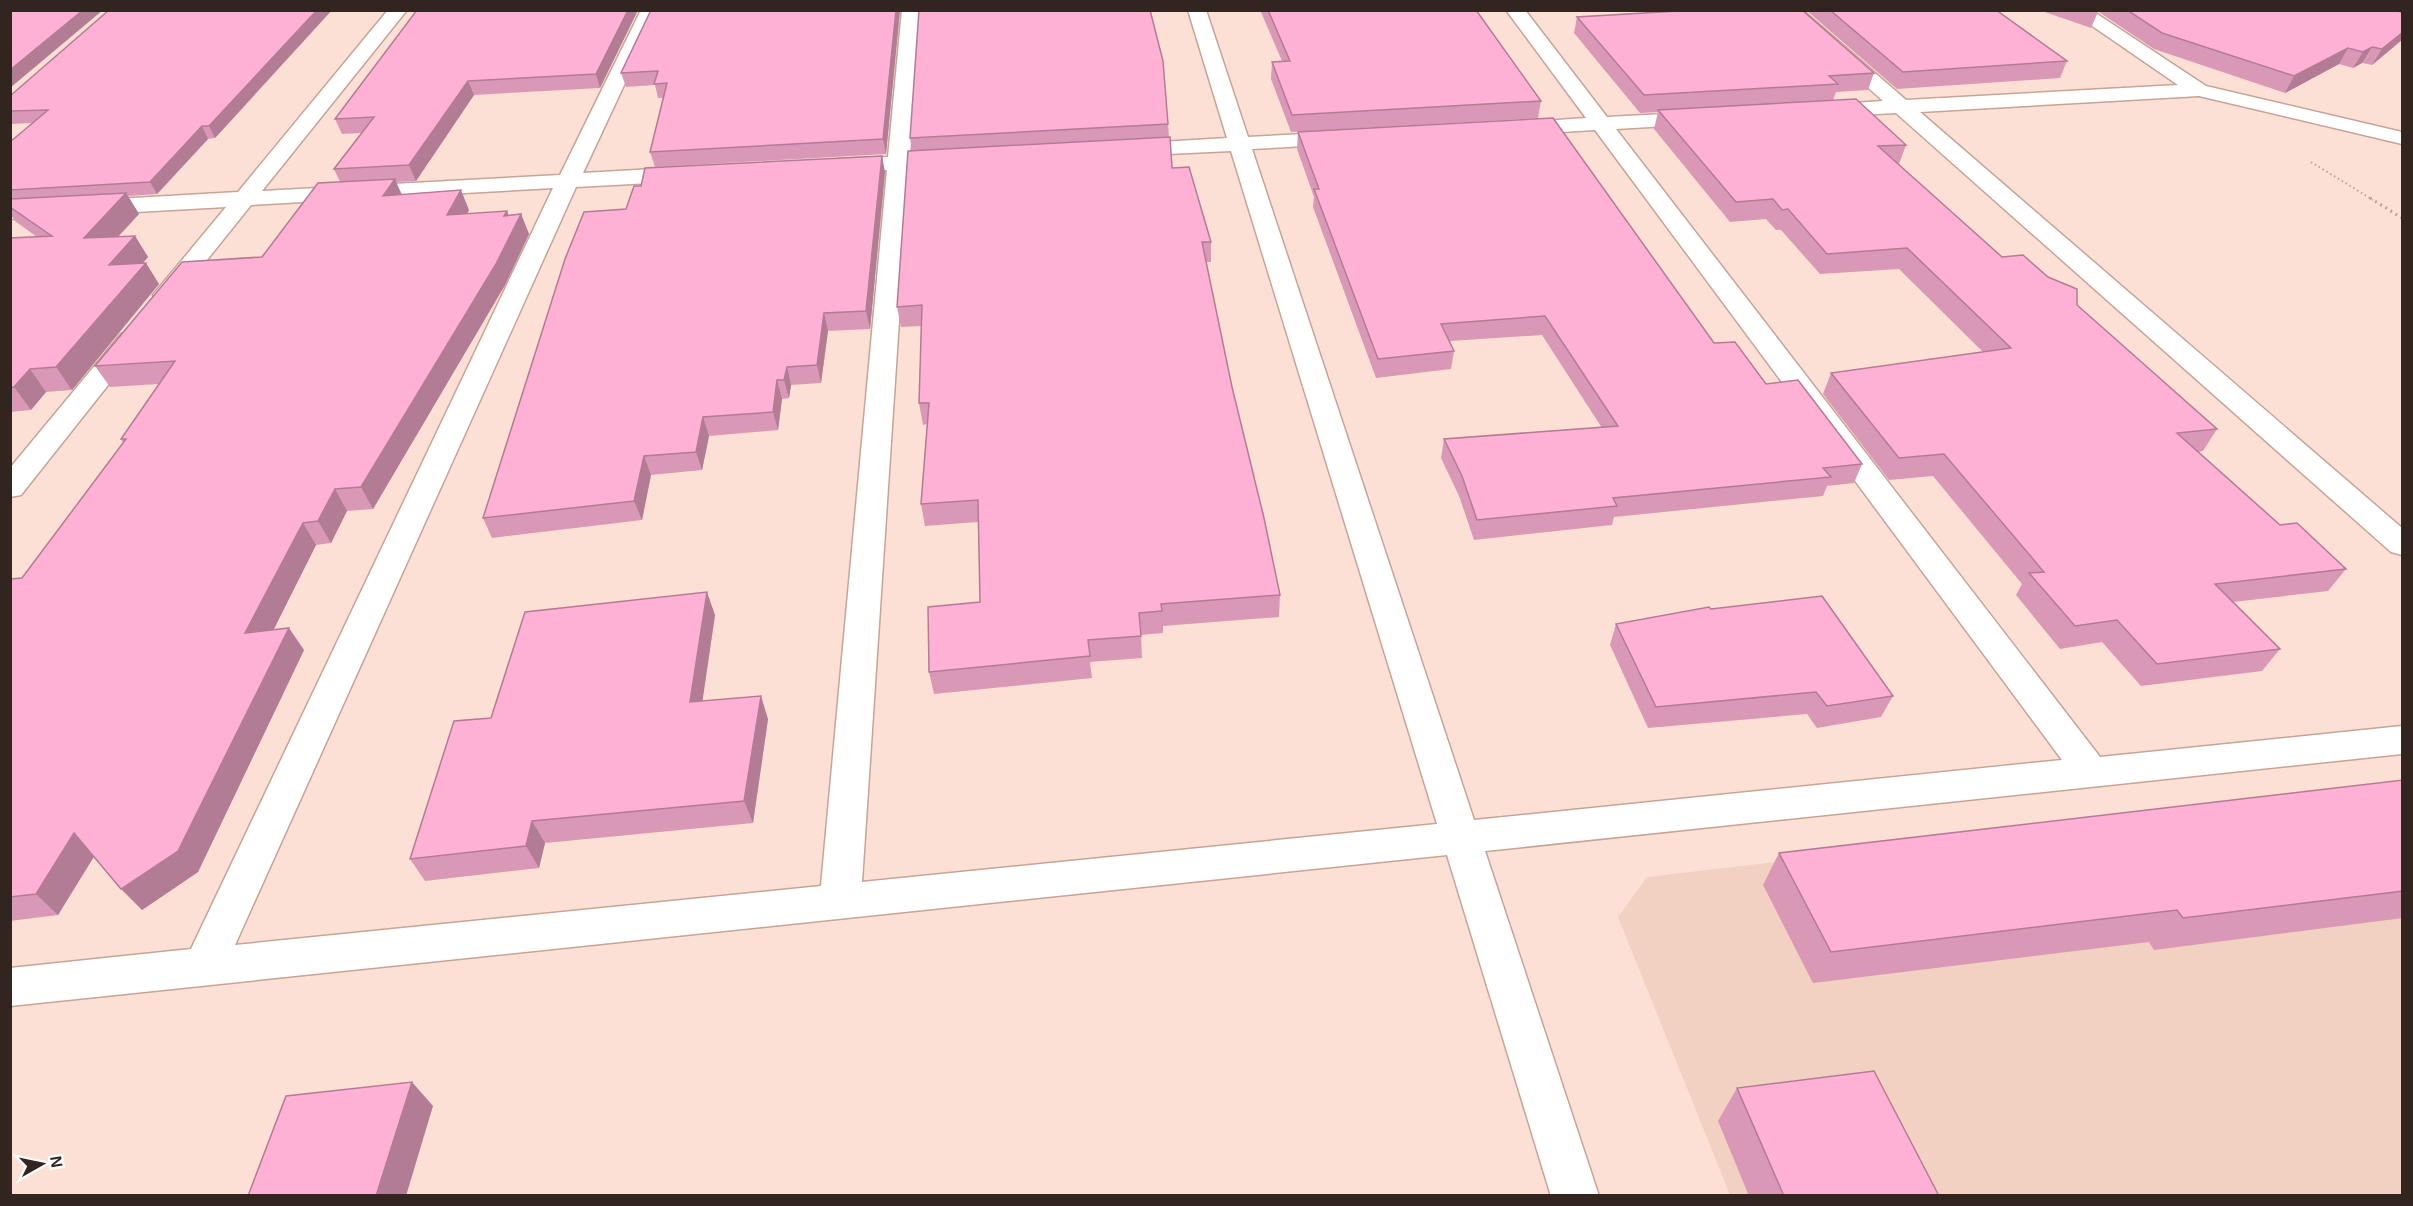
<svg xmlns="http://www.w3.org/2000/svg" width="2413" height="1206" font-family="Helvetica,sans-serif">
	<rect width="100%" height="100%" fill="#fde0d5"/>
	<polygon fill="#f2d0c2" points="2402,789 2402,1195 1730,1195 1618,917 1647,877"/>
	<g fill="none" stroke-linecap="round" stroke-linejoin="round">
		<defs>
			<g id="street">
				<polygon points="388,10 407,10 262,191 560,175 641,10 659,10 583,173 689,167 697,169 700,174 697,179 689,181 576,187 235,945 821,886 887,170 839,173 831,171 828,166 831,161 839,159 888,157 902,10 920,10 910,156 952,153 960,155 963,160 960,165 909,169 862,882 1437,824 1231,151 1127,156 1119,155 1116,150 1119,145 1127,144 1227,138 1188,10 1206,10 1248,137 1342,132 1350,133 1353,138 1350,143 1342,144 1252,149 1474,820 2062,760 1595,130 1513,135 1506,133 1503,129 1506,125 1513,123 1586,118 1506,10 1525,10 1607,117 1701,112 1708,114 1711,118 1708,122 1701,124 1616,129 2100,757 2402,726 2402,754 1485,851 1599,1196 1551,1196 1447,855 10,1006 10,968 191,949 553,188 251,205 175,300 166,303 157,300 153,295 226,207 10,219 10,205 238,192"/>
				<polygon points="1782,10 1802,10 1906,100 2178,85 2069,10 2091,10 2206,86 2402,132 2402,144 2199,96 1920,112 2402,528 2402,555 2391,552 1896,113 1822,117 1815,115 1812,111 1815,107 1822,105 1883,101"/>
				<polygon points="130,332 139,334 143,340 139,346 21,495 10,497 10,468 121,334"/>
			</g>
		</defs>
		<use href="#street" stroke="#c6a496" stroke-width="3"/>
		<polyline stroke="#bba39a" stroke-width="2" stroke-dasharray="1.5 3" stroke-linecap="butt" points="2311,162 2373,200"/>
		<polyline stroke="#bba39a" stroke-width="3" stroke-dasharray="2 4" stroke-linecap="butt" points="2370,198 2402,218"/>
		<use href="#street" fill="#fff" fill-rule="evenodd"/>
	</g>
	<g fill="#da98b7">
		<polygon points="332,10 215,138 208,139 157,194 128,196 139,214 118,237 135,236 148,257 143,263 159,284 72,390 46,392 31,410 10,412 10,238 37,237 15,221 10,214 10,142 33,123 10,124 10,96"/>
		<polygon points="638,10 600,88 474,95 416,181 396,182 402,194 469,210 467,214 508,215 521,214 529,234 505,285 373,509 347,511 331,543 316,545 273,630 304,650 198,872 142,910 94,856 58,915 10,921 10,579 22,578 123,443 121,439 159,384 110,387 95,366 262,257 340,182 334,169 362,133 342,134 335,119"/>
		<polygon points="900,10 886,154 655,167 650,152 663,98 658,98 655,85 626,87 621,73"/>
		<polygon points="1260,10 1476,10 1541,101 1538,118 1291,132 1271,79 1272,62 1282,61"/>
		<polygon points="1655,10 1802,10 1874,73 1868,90 1836,92 1833,100 1906,145 1899,164 1898,164 2002,257 2077,305 2217,429 2203,451 2198,452 2280,525 2346,569 2328,591 2233,602 2280,649 2262,671 2141,686 2102,642 2060,649 2016,595 2022,584 1933,476 1889,480 1823,394 1831,373 1983,352 1899,269 1820,274 1781,230 1776,230 1766,219 1730,222 1654,129 1658,112 1640,113 1574,33 1577,17 1657,13"/>
		<polygon points="1806,10 1996,10 2067,61 2060,78 1897,89"/>
		<polygon points="2039,10 2096,10 2098,12 2091,28"/>
		<polygon points="2096,10 2403,10 2403,39 2372,65 2362,63 2353,68 2339,64 2285,93 2154,49"/>
		<polygon points="1168,124 1169,137 1172,168 1211,242 1211,262 1206,262 1232,387 1280,595 1279,617 1163,626 1163,633 1141,635 1142,658 1090,662 1092,678 934,694 929,672 980,602 978,522 925,526 921,504 927,424 923,425 919,403 921,326 901,327 897,307 912,151 910,138"/>
		<polygon points="1298,132 1714,343 1766,384 1862,464 1854,483 1827,486 1823,496 1614,517 1612,525 1474,540 1459,496 1441,458 1444,439 1602,428 1542,335 1450,341 1454,351 1451,369 1376,378 1313,207 1314,197 1297,149"/>
		<polygon points="885,172 870,329 828,331 821,383 791,385 789,398 782,399 778,430 709,436 702,470 651,475 642,520 492,538 483,518 626,209"/>
		<polygon points="1711,609 1893,696 1881,717 1817,728 1807,714 1648,728 1610,645 1616,624"/>
		<polygon points="715,615 702,701 768,719 753,823 545,843 539,868 425,881 410,859 491,718"/>
		<polygon points="2403,780 2403,918 2154,950 2149,942 1813,983 1763,885 1779,853"/>
		<polygon points="1737,1088 1939,1196 1749,1196 1718,1121"/>
	</g>
	<g fill="#b27c95">
		<polygon points="83,10 103,10 10,88 10,70"/>
		<polygon points="317,10 332,10 215,138 209,126"/>
		<polygon points="628,10 638,10 600,88 596,74"/>
		<polygon points="896,10 900,10 886,154 883,139"/>
		<polygon points="2403,32 2403,39 2372,65 2382,49"/>
		<polygon points="2372,47 2362,63 2353,68 2363,52"/>
		<polygon points="2348,48 2339,64 2285,93 2294,76"/>
		<polygon points="468,81 474,95 416,181 409,165"/>
		<polygon points="202,126 208,139 157,194 150,182"/>
		<polygon points="882,156 885,172 870,329 866,311"/>
		<polygon points="395,179 403,199 383,196"/>
		<polygon points="461,190 469,210 455,235 447,215"/>
		<polygon points="126,193 139,214 97,259 84,238"/>
		<polygon points="507,211 514,229 521,214 529,234 505,285 373,509 361,487"/>
		<polygon points="135,236 148,257 122,287 109,265"/>
		<polygon points="146,263 159,284 72,390 56,367"/>
		<polygon points="824,313 828,331 821,383 817,365"/>
		<polygon points="787,367 791,385 789,398 784,380"/>
		<polygon points="30,369 46,392 31,410 14,387"/>
		<polygon points="777,380 782,399 778,430 773,412"/>
		<polygon points="703,417 709,436 702,470 696,452"/>
		<polygon points="644,456 651,475 642,520 634,501"/>
		<polygon points="335,489 347,511 331,543 318,521"/>
		<polygon points="303,523 316,545 261,655 245,633"/>
		<polygon points="707,592 715,615 699,725 690,702"/>
		<polygon points="289,628 304,650 198,872 142,910 121,889"/>
		<polygon points="761,696 768,719 753,823 744,801"/>
		<polygon points="532,821 545,843 539,868 526,846"/>
		<polygon points="74,833 95,855 58,915 36,894"/>
		<polygon points="412,1082 433,1106 406,1196 376,1196"/>
	</g>
	<g fill="#feb1d5" stroke="#b27c95" stroke-width="1.5">
		<polygon points="10,10 83,10 10,70"/>
		<polygon points="109,10 317,10 209,126 202,126 150,182 10,190 10,142 48,110 10,111 10,96"/>
		<polygon points="417,10 628,10 596,74 468,81 409,165 334,169 374,117 335,119"/>
		<polygon points="651,10 896,10 883,139 650,152 667,83 654,84 658,71 621,73"/>
		<polygon points="919,10 1150,10 1163,61 1168,124 910,138"/>
		<polygon points="1268,10 1476,10 1541,101 1292,115 1272,62 1290,61"/>
		<polygon points="1676,10 1802,10 1874,73 1829,76 1838,84 1644,95 1577,17 1677,11"/>
		<polygon points="1830,10 1996,10 2067,61 1903,72"/>
		<polygon points="2127,10 2396,10 2403,13 2403,32 2382,49 2372,47 2363,52 2348,48 2294,76 2162,33"/>
		<polygon points="1856,99 1906,145 1878,146 2002,257 2023,255 2048,277 2077,289 2077,305 2217,429 2177,433 2280,525 2297,523 2346,569 2215,584 2280,649 2157,664 2117,620 2075,626 2029,573 2044,572 1944,454 1899,458 1831,373 2011,348 1907,248 1827,254 1788,209 1782,210 1773,199 1736,202 1658,110"/>
		<polygon points="1553,118 1714,343 1735,342 1766,384 1798,380 1862,464 1823,468 1831,477 1613,498 1617,506 1477,520 1462,476 1444,439 1618,426 1545,316 1441,324 1454,351 1378,359 1314,189 1319,189 1298,132"/>
		<polygon points="1170,137 1172,168 1189,167 1211,242 1202,242 1232,387 1264,518 1280,595 1161,604 1162,611 1139,613 1141,636 1088,640 1090,656 929,672 928,607 980,602 978,500 921,504 929,403 919,403 922,305 897,307 908,151"/>
		<polygon points="882,156 866,311 824,313 817,365 787,367 784,380 777,380 773,412 703,417 696,452 644,456 634,501 483,518 565,259 584,212 626,209 634,186 641,186 645,168"/>
		<polygon points="395,179 383,196 461,190 447,215 507,211 504,216 521,214 496,264 361,487 335,489 318,521 303,523 245,633 289,628 178,851 121,889 74,833 36,894 10,897 10,579 22,578 126,439 121,439 175,361 95,366 182,262 262,257 318,183"/>
		<polygon points="126,193 84,238 135,236 109,265 146,263 56,367 30,369 14,387 10,388 10,238 52,236 10,207 10,199"/>
		<polygon points="707,592 690,702 761,696 744,801 532,821 526,846 410,859 454,721 491,718 525,612"/>
		<polygon points="1822,596 1893,696 1827,706 1816,692 1656,707 1616,624 1709,607 1711,609"/>
		<polygon points="2403,780 2403,891 2183,918 2177,910 1831,952 1779,853"/>
		<polygon points="1874,1071 1939,1196 1784,1196 1737,1088"/>
		<polygon points="412,1082 376,1196 248,1196 286,1096"/>
	</g>
	<rect width="2413" height="1206" fill="none" stroke="#32251f" stroke-width="24"/>
	<g transform="translate(42 1164) rotate(81)" stroke="#ffffff" stroke-width="4.5" paint-order="stroke">
	<path d="M0-4.5L10 22L0 15L-10 22Z" fill="#32251f"/>
	<text y="-9" font-size="16" font-weight="bold" text-anchor="middle" fill="#32251f">N</text>
	</g>
</svg>
